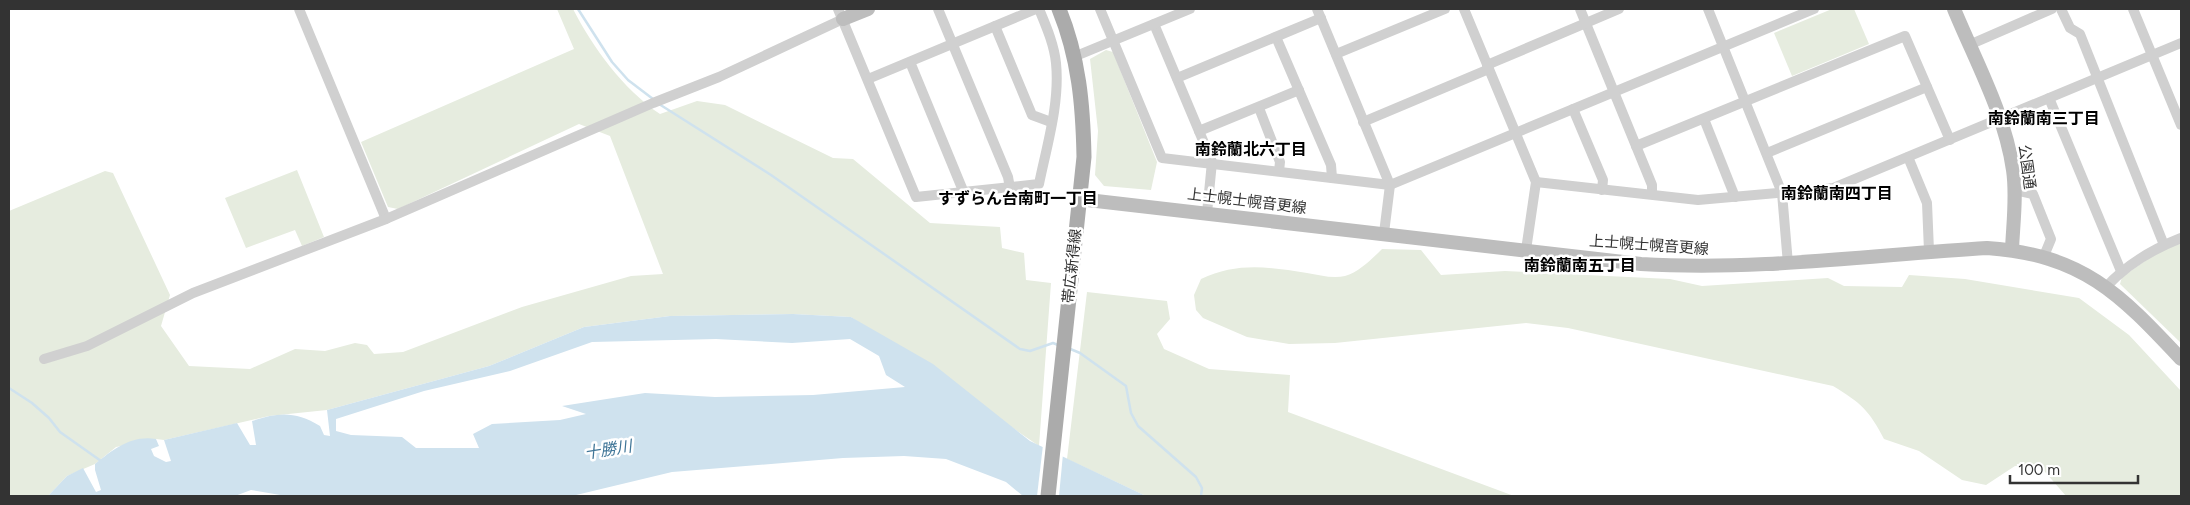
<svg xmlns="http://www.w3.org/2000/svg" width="2190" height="505" font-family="Figtree,'Noto Sans JP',sans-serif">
	<rect width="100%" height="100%" fill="#fff"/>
	<g fill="#e6ecdf">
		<path d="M 557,9 L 573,9 C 593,48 623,89 660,114 L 697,101 L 725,105 L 833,158 L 853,159 L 930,223 L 1000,227 L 1002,248 L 1024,253 L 1026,280 L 1051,283 L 1039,446 L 851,317 L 793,314 L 670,316 L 584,327 L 489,366 L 327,410 L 269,416 L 164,440 L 156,439 L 116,447 L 95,464 L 67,476 L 48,496 L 9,496 L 9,211 L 105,171 L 113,173 L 170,295 L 161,326 L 189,366 L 250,369 L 295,349 L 325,351 L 355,343 L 367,345 L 374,354 L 403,352 L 522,307 L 631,276 L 663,274 L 610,136 L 579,124 L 398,209 L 388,207 L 361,142 L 574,49 Z"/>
		<polygon points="1832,9 1854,9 1869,44 1792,76 1774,33"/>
		<polygon points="1106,50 1113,52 1157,162 1151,190 1104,186 1095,175 1098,131 1090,59"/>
		<polygon points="297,170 324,237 302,246 295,230 246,248 225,198"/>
		<polygon points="2181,242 2181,343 2120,284 2122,277 2161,250"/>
		<path d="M 1382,249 L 1421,250 L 1441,275 L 1505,271 L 1670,279 L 1702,286 L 1828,278 L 1844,286 L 1902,287 L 1909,275 L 1965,279 L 2079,298 L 2129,335 L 2181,391 L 2181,496 L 2066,496 L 2039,465 L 2015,466 L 1986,485 L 1962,480 L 1919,451 L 1884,439 C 1869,410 1861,403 1833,386 L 1568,328 L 1526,323 L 1335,343 L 1289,344 L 1247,337 L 1203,318 L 1196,310 L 1194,295 L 1201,279 C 1237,262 1269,267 1307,273 C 1319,275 1333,279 1345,276 C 1359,272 1372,259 1382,249 Z"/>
		<polygon points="1087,292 1167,301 1170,319 1157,334 1164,349 1209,369 1290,375 1288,412 1514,496 1146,496 1067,459"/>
	</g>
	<path fill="#cfe2ee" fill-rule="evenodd" d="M 793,314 L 851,317 L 933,364 L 1030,441 L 1146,496 L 1023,496 L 1006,482 L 946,459 L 904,456 L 843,458 L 672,472 L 572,496 L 286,496 L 251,490 L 235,496 L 48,496 L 67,476 L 83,468 L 96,492 L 101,490 L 95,470 L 95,464 C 114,449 131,435 156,439 L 159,446 L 151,449 L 154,456 L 166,462 L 171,461 L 164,440 L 237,423 L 250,445 L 256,445 L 252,421 C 278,412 296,411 320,426 L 324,435 L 330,436 L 327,410 L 489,366 L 584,327 L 670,316 ZM 716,339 L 792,343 L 850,339 L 879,356 L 886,375 L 905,387 L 813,395 L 715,397 L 645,393 L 562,406 L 586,414 L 560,420 L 492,424 L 473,434 L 479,448 L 416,448 L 402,437 L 351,435 L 336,431 L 336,419 L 424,391 L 510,371 L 592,342 Z"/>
	<polygon fill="#fff" points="1043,445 1063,454 1059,496 1037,496"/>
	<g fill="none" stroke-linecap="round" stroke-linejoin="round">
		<g stroke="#cfe2ee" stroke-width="2.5">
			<polyline points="578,9 612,62 628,80 653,99"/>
			<polyline points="659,104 771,175 1020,349 1030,351 1053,343 1058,345"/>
			<polyline points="1068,348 1080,353 1126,386 1131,413 1138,426 1196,477 1202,488 1201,496"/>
			<polyline points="9,388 32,403 49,418 60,432 101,461"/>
		</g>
		<g stroke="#d0d0d0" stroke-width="10">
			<polyline points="299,9 386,219"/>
			<path d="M 838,9 L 916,197 L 1039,184 C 1047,145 1060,103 1056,63 C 1054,44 1046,26 1039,9"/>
			<polyline points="938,9 1008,177 1010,188"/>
			<polyline points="1100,9 1162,158 1390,185 1814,9"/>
			<polyline points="1317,9 1390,185 1384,233"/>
			<polyline points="1464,9 1536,182 1526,250"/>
			<polyline points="1580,9 1652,185 1652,194"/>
			<polyline points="1708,9 1782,193 1788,264"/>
			<polyline points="2061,9 2070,28 2080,34 2164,245"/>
			<polyline points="2133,9 2181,125"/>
			<polyline points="1154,24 1212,162 1207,213"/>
			<polyline points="995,26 1032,115 1051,122"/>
			<polyline points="1276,37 1331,165 1332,178"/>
			<polyline points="1969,45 2052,9"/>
			<polyline points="1336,54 1445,9"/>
			<polyline points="1076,56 1190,9"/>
			<polyline points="910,62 964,193"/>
			<polyline points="1487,65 1619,9"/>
			<polyline points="1177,78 1321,18"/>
			<polyline points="868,79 1036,9"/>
			<polyline points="2049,98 2121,271"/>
			<polyline points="1259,108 1280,162 1279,171"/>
			<polyline points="1573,109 1603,180 1602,190"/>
			<polyline points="1704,119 1735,197"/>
			<polyline points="1363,122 1489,69"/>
			<polyline points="1199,131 1299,90"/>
			<polyline points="1636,146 1905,36 1950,140"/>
			<polyline points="1767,153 1927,87"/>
			<polyline points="1908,157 1927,203 1929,251"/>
			<polyline points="1536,182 1698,200 1833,188 2181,43"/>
			<polyline points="2015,190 2033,194 2051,239 2044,256"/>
			<path d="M 2106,287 C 2127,264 2153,249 2181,238"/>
			<polyline points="44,359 87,346 193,293 386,219 653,103 719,77 843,19"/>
		</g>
		<g stroke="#bdbdbd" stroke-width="14">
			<path d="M 1954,9 C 1975,60 2005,114 2013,170 C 2017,196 2013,224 2012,250"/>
			<polyline points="843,19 868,9"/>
			<path d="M 1079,199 L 1641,264 C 1757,271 1872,255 1987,248 C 2083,255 2119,293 2181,359"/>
		</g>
		<path stroke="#ababab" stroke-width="15" d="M 1048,496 L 1084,157 C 1083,105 1079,58 1059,9"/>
	</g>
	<g text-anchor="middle" stroke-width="5" stroke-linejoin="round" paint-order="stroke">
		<g font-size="15" fill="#333" stroke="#fff">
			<text transform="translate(2027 167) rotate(82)" y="5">公園通</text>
			<text transform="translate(1247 201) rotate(7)" y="5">上士幌士幌音更線</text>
			<text transform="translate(1649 245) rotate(4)" y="5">上士幌士幌音更線</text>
			<text transform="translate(1072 266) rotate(-84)" y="5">帯広新得線</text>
		</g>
		<g font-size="16" font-weight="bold" fill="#000" stroke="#fff">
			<text x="2044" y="124">南鈴蘭南三丁目</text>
			<text x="1251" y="155">南鈴蘭北六丁目</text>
			<text x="1837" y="199">南鈴蘭南四丁目</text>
			<text x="1018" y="204">すずらん台南町一丁目</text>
			<text x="1580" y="271">南鈴蘭南五丁目</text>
		</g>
		<g font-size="16" font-style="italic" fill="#3f7597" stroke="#fff">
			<text transform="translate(608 449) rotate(-9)" y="6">十勝川</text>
		</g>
	</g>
	<rect width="2190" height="505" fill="none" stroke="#333333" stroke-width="20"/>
	<path d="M2010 475v8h128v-8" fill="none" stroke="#333333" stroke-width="2.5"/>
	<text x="2018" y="475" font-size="15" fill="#333333" stroke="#ffffff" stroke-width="4" paint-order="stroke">100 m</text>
</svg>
